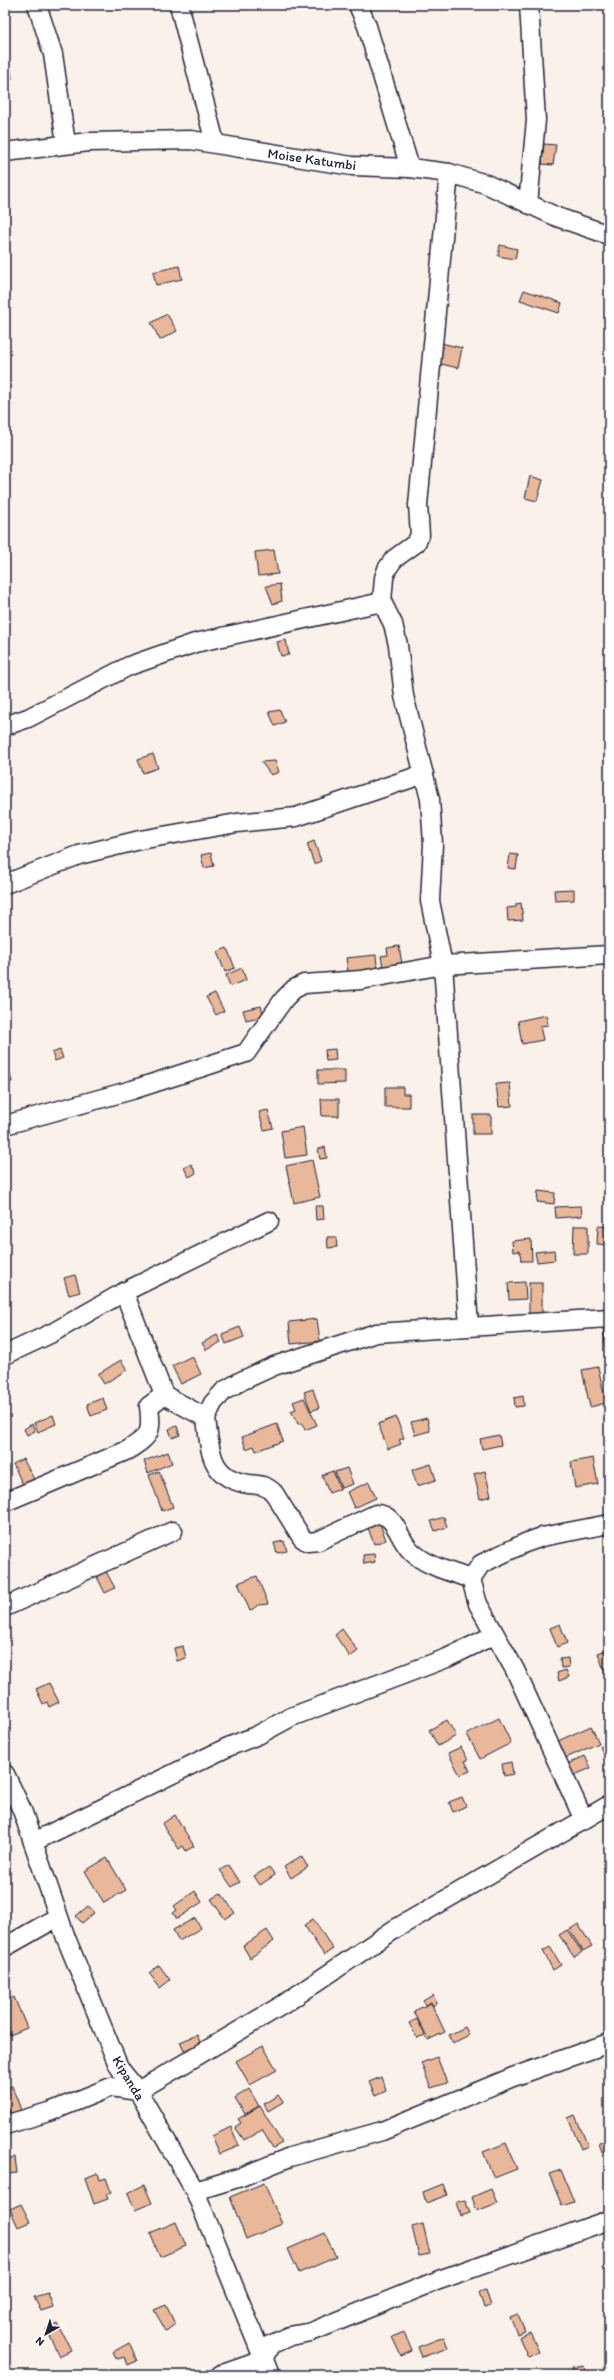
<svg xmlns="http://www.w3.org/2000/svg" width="614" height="2380" font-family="Itim,sans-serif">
	<rect width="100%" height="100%" fill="#fbf1eb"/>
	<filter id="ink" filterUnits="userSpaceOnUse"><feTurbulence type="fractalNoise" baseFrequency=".025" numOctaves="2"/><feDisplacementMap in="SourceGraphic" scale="8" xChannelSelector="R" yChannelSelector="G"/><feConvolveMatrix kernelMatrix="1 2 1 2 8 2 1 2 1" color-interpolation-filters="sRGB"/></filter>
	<g filter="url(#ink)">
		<g fill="#e9b89a" stroke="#22223b">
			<polygon points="11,71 12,79 5,79 5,72"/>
			<polygon points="544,144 556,145 553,165 542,164"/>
			<polygon points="500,245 517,249 515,259 498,256"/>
			<polygon points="179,266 182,279 156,285 153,272"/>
			<polygon points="524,290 562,303 559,313 520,300"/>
			<polygon points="167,314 177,331 160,340 151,323"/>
			<polygon points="441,343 462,348 458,368 437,363"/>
			<polygon points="530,476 543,480 537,501 525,498"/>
			<polygon points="274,550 278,574 258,576 255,552"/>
			<polygon points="280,584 282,601 273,604 266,586"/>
			<polygon points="286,640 289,655 281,656 277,642"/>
			<polygon points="280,710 285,722 275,726 269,712"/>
			<polygon points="153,754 158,768 143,773 138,759"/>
			<polygon points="275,761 279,772 271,775 261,762"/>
			<polygon points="314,841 321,861 314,864 307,844"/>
			<polygon points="211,853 214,866 204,868 201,855"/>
			<polygon points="510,854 518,855 516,869 508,868"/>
			<polygon points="574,889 574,900 555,901 554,890"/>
			<polygon points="521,903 523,920 508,921 507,908 516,907 516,904"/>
			<polygon points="399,946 402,964 383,967 381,956 388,955 387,948"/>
			<polygon points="227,948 235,968 225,972 217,952"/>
			<polygon points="376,955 378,974 349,978 346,958"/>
			<polygon points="242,968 246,980 230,986 226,975"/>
			<polygon points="215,993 224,1011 216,1015 206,997"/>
			<polygon points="261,1006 264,1016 246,1020 243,1010"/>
			<polygon points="546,1015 548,1025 540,1026 543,1040 522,1044 518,1021"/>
			<polygon points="335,1049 336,1060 326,1061 325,1050"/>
			<polygon points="60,1050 63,1058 55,1061 52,1053"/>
			<polygon points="5,1056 12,1082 5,1084"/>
			<polygon points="318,1070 345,1070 345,1083 318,1084"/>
			<polygon points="510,1083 512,1106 499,1107 496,1084"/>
			<polygon points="385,1087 403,1087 403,1094 409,1094 409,1107 385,1107"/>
			<polygon points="321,1099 339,1099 339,1116 322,1116"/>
			<polygon points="268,1110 273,1128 264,1130 259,1112"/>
			<rect x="473" y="1115" width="18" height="19"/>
			<polygon points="303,1127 307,1155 285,1158 281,1131"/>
			<polygon points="325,1147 327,1158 320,1159 318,1149"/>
			<polygon points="312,1160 320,1197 294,1203 286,1166"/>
			<polygon points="191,1164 196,1173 189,1177 184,1168"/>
			<polygon points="538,1191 555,1193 554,1204 537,1202"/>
			<polygon points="315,1206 323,1206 324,1219 316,1220"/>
			<polygon points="581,1206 582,1216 556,1218 555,1207"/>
			<polygon points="574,1226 588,1226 588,1254 573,1254"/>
			<polygon points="598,1226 609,1227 609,1245 597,1244"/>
			<polygon points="327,1237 336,1237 337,1247 328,1248"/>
			<polygon points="531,1239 532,1261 521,1261 520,1251 513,1252 512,1241"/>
			<polygon points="554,1250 555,1260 537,1262 535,1252"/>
			<polygon points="75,1275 80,1292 69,1295 64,1278"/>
			<polygon points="525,1282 526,1299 509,1300 508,1283"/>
			<rect x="529" y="1283" width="13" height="33"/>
			<polygon points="317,1319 320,1341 291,1344 289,1322"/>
			<polygon points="240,1327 244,1337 226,1344 222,1334"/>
			<polygon points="609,1327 609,1350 606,1350 603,1328"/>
			<polygon points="217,1335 221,1342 206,1350 202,1343"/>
			<polygon points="192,1356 201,1374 181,1384 172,1366"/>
			<polygon points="121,1360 127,1370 104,1384 98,1374"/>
			<polygon points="598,1367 606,1403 590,1407 582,1370"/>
			<polygon points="313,1389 319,1408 311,1411 304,1392"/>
			<polygon points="523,1396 524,1406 515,1407 514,1398"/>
			<polygon points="103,1398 107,1410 91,1416 87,1404"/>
			<polygon points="304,1398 317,1425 305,1430 302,1423 298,1424 291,1411 296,1409 293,1402"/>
			<polygon points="53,1415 56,1424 38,1432 34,1423"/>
			<polygon points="396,1417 404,1438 399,1440 401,1444 388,1449 378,1424"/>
			<polygon points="427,1418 430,1431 415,1435 411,1422"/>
			<polygon points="32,1424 35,1431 27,1435 24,1429"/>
			<polygon points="277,1424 283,1441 256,1451 254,1446 246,1449 242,1437"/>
			<polygon points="177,1426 180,1435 172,1438 169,1429"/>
			<polygon points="499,1435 501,1445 482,1449 480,1439"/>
			<polygon points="168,1452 172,1463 148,1473 144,1461"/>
			<polygon points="593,1458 598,1484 575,1488 571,1462"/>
			<polygon points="23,1459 35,1481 24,1487 13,1464"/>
			<polygon points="431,1464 436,1480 417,1486 412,1470"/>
			<polygon points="347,1468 353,1484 341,1488 335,1472"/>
			<polygon points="159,1471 173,1507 162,1511 149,1475"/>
			<polygon points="333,1471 340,1489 329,1493 322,1475"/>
			<polygon points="485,1471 491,1496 480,1499 474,1474"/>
			<polygon points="369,1482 376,1498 354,1508 347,1492"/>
			<polygon points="444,1517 447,1527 435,1531 431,1521"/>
			<polygon points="380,1524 386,1540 374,1544 368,1528"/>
			<polygon points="284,1541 287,1551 277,1553 274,1543"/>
			<polygon points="374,1554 375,1562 364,1564 363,1555"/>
			<polygon points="104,1568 115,1588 105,1593 95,1573"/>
			<polygon points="257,1576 268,1604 258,1605 250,1611 238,1583"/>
			<polygon points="560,1624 567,1643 557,1647 550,1628"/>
			<polygon points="342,1629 358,1651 350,1657 335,1635"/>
			<polygon points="183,1646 186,1658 177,1661 174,1648"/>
			<polygon points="609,1649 609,1675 606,1676 598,1653"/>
			<polygon points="568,1658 569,1667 561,1668 560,1659"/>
			<polygon points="566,1670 569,1677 559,1681 557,1673"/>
			<polygon points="49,1683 59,1702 49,1707 47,1702 43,1704 36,1689"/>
			<polygon points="499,1718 511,1743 480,1759 467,1734"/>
			<polygon points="447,1720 456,1736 438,1746 429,1730"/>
			<polygon points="591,1726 599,1743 566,1758 558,1741"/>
			<polygon points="609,1743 609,1764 600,1747"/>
			<polygon points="461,1747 468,1760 465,1761 470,1771 460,1775 448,1753"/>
			<polygon points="585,1756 591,1768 570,1777 565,1765"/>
			<polygon points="511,1762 513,1774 504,1776 502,1764"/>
			<polygon points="462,1797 466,1806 453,1812 449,1802"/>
			<polygon points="175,1815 194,1846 186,1851 183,1846 179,1849 162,1824"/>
			<polygon points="301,1856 308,1867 291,1878 284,1867"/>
			<polygon points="107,1858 126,1890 104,1903 85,1871"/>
			<polygon points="229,1865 240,1882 232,1887 220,1870"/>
			<polygon points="269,1867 275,1875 260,1885 254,1876"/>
			<polygon points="195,1891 202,1902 177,1919 173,1913 177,1910 174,1906"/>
			<polygon points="221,1893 235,1913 225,1919 211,1899"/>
			<polygon points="88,1906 94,1913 82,1923 76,1916"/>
			<polygon points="195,1918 201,1928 179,1941 173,1930"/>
			<polygon points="313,1919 333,1949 324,1955 304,1925"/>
			<polygon points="578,1924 592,1946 583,1951 569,1930"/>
			<polygon points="267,1930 274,1941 250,1958 243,1946"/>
			<polygon points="567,1930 582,1952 574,1957 559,1935"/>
			<polygon points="550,1947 561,1965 553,1970 543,1951"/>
			<polygon points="159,1965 170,1980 160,1988 149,1973"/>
			<polygon points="433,1995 437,2003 433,2006 431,2002 425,2005 423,2001"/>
			<polygon points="14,1997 27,2028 10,2035 5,2022 5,2001"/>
			<polygon points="431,2003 445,2032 428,2040 414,2011"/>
			<polygon points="417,2019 425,2035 417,2038 409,2023"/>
			<polygon points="465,2027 469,2035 453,2043 449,2035"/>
			<polygon points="197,2035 201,2044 184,2051 180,2042"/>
			<polygon points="263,2046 277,2070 250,2085 236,2061"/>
			<polygon points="437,2057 447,2083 431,2088 421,2063"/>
			<polygon points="381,2077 386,2091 375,2096 369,2082"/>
			<polygon points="12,2086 21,2110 11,2114 5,2100 5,2089"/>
			<polygon points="249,2089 259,2106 245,2114 235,2098"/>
			<polygon points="278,2095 283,2102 268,2111 264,2104"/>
			<polygon points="260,2106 282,2143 273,2148 262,2130 244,2140 235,2127 241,2123 238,2119"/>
			<polygon points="575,2115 588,2146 581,2149 568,2118"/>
			<polygon points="231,2127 239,2146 220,2154 212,2136"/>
			<polygon points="609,2140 609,2152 602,2153 599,2143"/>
			<polygon points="506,2143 517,2169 494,2178 483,2152"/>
			<polygon points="15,2157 17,2173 8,2174 6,2159"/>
			<polygon points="561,2170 574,2202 562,2206 549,2174"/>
			<polygon points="98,2173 100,2180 106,2178 111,2192 106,2194 108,2199 94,2204 85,2178"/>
			<polygon points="264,2183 282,2224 246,2239 230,2197"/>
			<polygon points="443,2184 447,2195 426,2203 423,2192"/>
			<polygon points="144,2185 152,2203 135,2210 128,2193"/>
			<polygon points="491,2189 497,2203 477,2211 472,2197"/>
			<polygon points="465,2200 470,2213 461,2216 457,2202"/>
			<polygon points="21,2204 30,2222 18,2227 10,2209"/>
			<polygon points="176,2222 186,2246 160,2257 150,2233"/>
			<polygon points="423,2224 430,2254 419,2256 412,2227"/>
			<polygon points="325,2233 336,2257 299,2273 288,2249"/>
			<polygon points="486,2290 491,2306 484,2308 479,2292"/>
			<polygon points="48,2293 53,2307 41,2311 34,2297"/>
			<polygon points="166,2305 175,2324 166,2331 154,2310"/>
			<polygon points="518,2314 525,2331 517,2334 510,2317"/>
			<polygon points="58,2324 71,2350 59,2356 46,2329"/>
			<polygon points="404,2332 412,2351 401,2356 392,2337"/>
			<polygon points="530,2332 539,2352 528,2357 519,2337"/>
			<polygon points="444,2337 448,2348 422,2357 418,2347"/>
			<polygon points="129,2343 137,2361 128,2365 125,2357 117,2359 113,2352"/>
			<polygon points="584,2366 586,2375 573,2375 572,2368"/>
		</g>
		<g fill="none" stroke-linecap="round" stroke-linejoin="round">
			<defs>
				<g id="minor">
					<polyline points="37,5 53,54 66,144"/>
					<polyline points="179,5 215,143"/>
					<polyline points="358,5 367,26 410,168"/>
					<polyline points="5,152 89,142 191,140 352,166 410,168 449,173 486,184 557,217 609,235"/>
					<polyline points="449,173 418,505 420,535 416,543 394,559 387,569 384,578 382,602 393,624 398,645 404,696 430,799 433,844 430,901 443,965 469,1326"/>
					<polyline points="528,204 536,120 529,5"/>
					<polyline points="5,726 28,718 129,666 195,643 382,602"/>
					<polyline points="5,884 79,855 140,840 237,823 296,817 424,774"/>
					<polyline points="5,1125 132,1090 246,1053 284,999 294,989 304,984 361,980 443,965 609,955"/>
					<path d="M 124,1292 L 164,1395 L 206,1418 C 210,1449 209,1479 249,1484 C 260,1485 266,1485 274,1493 L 302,1538 L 308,1542 L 318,1541 L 376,1514 C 396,1514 398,1538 410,1550 C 425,1566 451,1572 471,1579"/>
					<polyline points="5,1355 52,1333 124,1292 269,1221"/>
					<polyline points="206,1418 213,1403 224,1391 241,1381 274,1366 376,1333 609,1318"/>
					<path d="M 5,1502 L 128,1450 C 151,1435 152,1433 149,1406 L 164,1395"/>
					<polyline points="5,1607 173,1531"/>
					<polyline points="5,1774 22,1810 66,1938 118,2065 123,2073 138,2091 195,2191 270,2375"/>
					<polyline points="584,1820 515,1670 478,1604 471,1579 481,1564 525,1543 542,1537 609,1524"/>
					<polyline points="33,1842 228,1747 258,1735 291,1717 447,1658 494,1635"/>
					<polyline points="5,1947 58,1917"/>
					<polyline points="5,2125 52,2111 111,2087 138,2091 284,2004 395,1929 609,1805"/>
					<polyline points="195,2191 241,2177 290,2157 382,2131 513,2077 609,2043"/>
					<polyline points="220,2375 263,2360 270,2345 290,2336 311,2332 439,2280 609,2220"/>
				</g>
			</defs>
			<use href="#minor" stroke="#22223b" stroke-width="21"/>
			<use href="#minor" stroke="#fff" stroke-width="18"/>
		</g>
	</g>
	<g text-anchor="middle" stroke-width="4" stroke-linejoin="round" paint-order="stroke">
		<g font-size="14" fill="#22223b" stroke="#fff">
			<text transform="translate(312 159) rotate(8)" y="5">Moise Katumbi</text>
			<text transform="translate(129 2078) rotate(59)" y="5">Kipanda</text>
		</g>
	</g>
	<rect width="614" height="2380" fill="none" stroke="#fff" stroke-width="20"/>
	<rect x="10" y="10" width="594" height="2360" fill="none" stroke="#22223b" stroke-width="1.5" filter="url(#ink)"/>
	<g transform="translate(46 2334) rotate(219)" stroke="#ffffff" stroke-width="3" paint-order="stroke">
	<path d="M0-3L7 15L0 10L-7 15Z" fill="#22223b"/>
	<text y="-6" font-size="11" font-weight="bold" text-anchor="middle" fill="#22223b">N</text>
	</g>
</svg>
